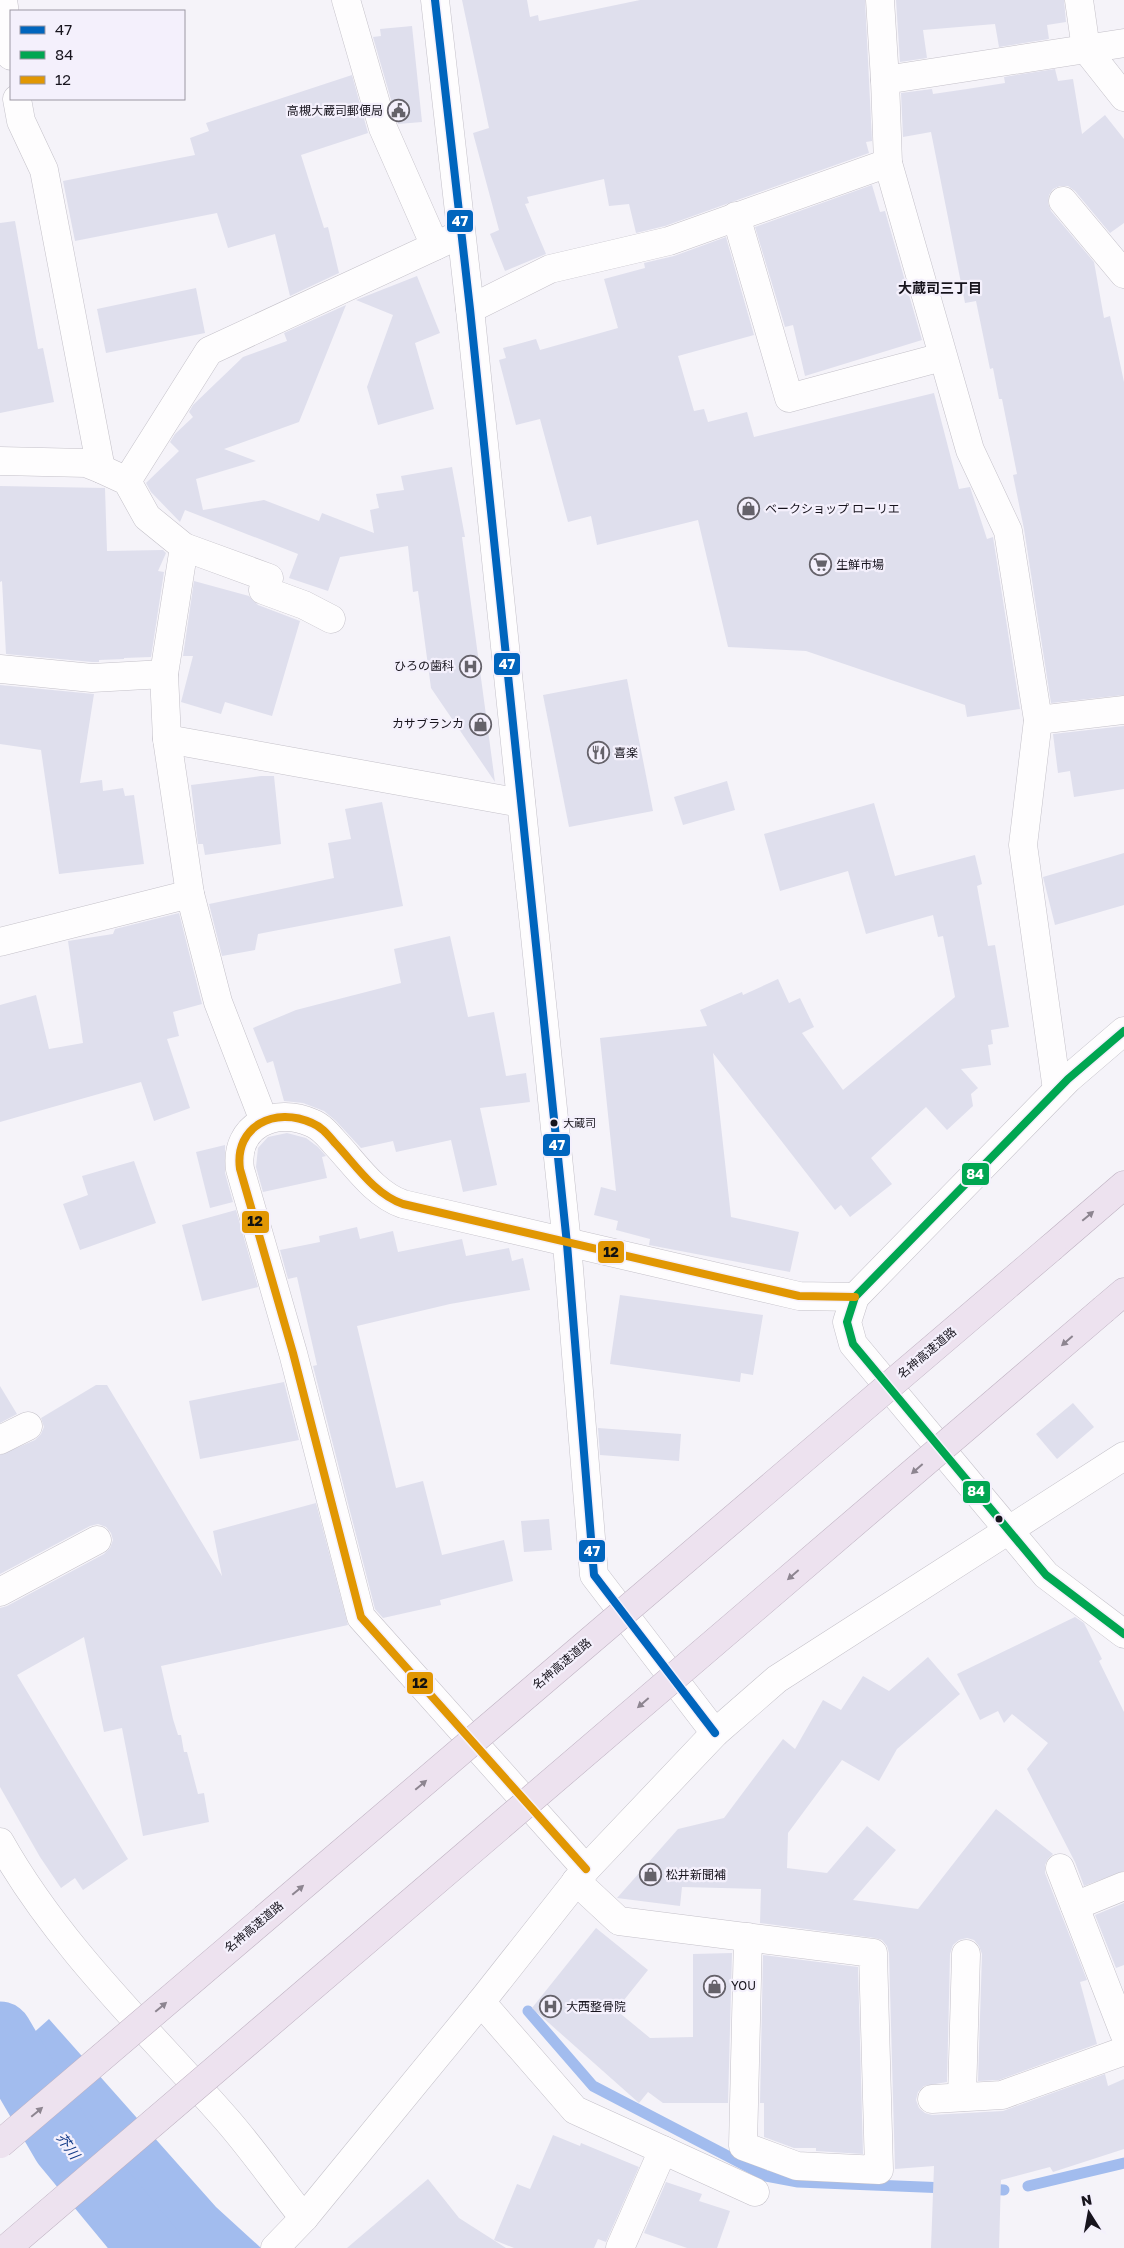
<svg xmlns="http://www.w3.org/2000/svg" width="1124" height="2248" font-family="'Golos Text','Noto Sans JP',sans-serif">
	<rect width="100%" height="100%" fill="#f5f3f9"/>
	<polygon fill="#a2bcee" points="49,2019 216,2207 261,2248 113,2248 0,2093 0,2063"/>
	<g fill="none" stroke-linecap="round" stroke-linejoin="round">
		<g stroke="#a2bcee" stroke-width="11">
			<polyline points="528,2011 593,2086 766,2176 798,2182 947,2188"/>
			<polyline points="1028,2186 1124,2163"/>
			<polyline points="986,2189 1004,2190"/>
		</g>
		<polyline stroke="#a2bcee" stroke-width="65" points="0,2034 64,2144 150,2248"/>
	</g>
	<g fill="#dfdfed">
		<polygon points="462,0 527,0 530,17 538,15 539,21 640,0 865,0 872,141 866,142 869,153 665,226 636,233 629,204 609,206 604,179 527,197 529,203 525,204 546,254 505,271 490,234 499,230 473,133 489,128"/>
		<polygon points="896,0 1064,0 1066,22 1047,25 1049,39 999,47 995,24 923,30 927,58 900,62"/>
		<polygon points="412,26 422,122 398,124 373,37 381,36 380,29"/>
		<polygon points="1055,69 1058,81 1073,79 1082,134 1105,115 1124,139 1124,223 1110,233 1075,191 1068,186 1060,186 1053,189 1049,195 1048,203 1051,211 1094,262 1104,318 1110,316 1124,382 1124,695 1051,703 1024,529 1013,475 1017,474 1002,399 999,399 993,368 990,369 976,301 965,303 931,132 903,137 901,93 932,89 933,94 967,89 1005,83 1004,77"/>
		<polygon points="352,75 368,133 301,155 324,228 328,227 339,273 290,296 275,234 228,248 217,213 75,241 63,181 195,155 190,138 209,131 206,123"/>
		<polygon points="872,185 880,212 885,211 922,340 805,376 793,325 785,327 755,227"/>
		<polygon points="15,221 38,349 43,348 54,402 0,413 0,223"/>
		<polygon points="726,237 754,335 678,356 694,411 704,409 708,422 747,412 754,437 934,393 959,489 970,487 987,539 993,537 1020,709 967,717 965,705 806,651 728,647 698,520 597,545 591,516 568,522 540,419 516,425 499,360 506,358 503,348 536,339 540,350 618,328 604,279 645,268 644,263 674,256"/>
		<polygon points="417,276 440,333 415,343 434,409 378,425 367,387 393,315 356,300"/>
		<polygon points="196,288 205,333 106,353 97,309"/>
		<polygon points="346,305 299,422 224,449 256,461 196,479 203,510 264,500 319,521 322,513 374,533 370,510 379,508 376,494 404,490 401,476 452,467 465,537 462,537 495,782 431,688 418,591 413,592 408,546 340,557 328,591 289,578 298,554 185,510 180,522 151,492 146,483 179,451 170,442 175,434 193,417 189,412 193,405 243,357 287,341 284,333"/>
		<polygon points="0,486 105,488 107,551 163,550 166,553 158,571 164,572 151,657 124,658 124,659 99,660 99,662 92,662 6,654 2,581 0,582"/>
		<polygon points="194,581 249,596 258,605 300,621 272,716 225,702 221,714 181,702 193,656 183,656"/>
		<polygon points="627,679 653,811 569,827 543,695"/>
		<polygon points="0,685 94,694 80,783 102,780 103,791 123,788 125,796 134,795 144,864 59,874 41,750 0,744"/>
		<polygon points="1124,726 1124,789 1074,797 1070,771 1058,773 1053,734"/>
		<polygon points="261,776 274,776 281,844 205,855 203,844 198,844 191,785"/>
		<polygon points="727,781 735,810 683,825 674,797"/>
		<polygon points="382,802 403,906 258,934 255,950 222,956 209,904 334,878 328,843 351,839 345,809"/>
		<polygon points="874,803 895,876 975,855 982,884 977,886 988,946 995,945 1009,1027 991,1030 993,1044 988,1045 991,1065 961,1069 978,1088 971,1094 973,1106 947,1130 926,1107 871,1158 892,1184 850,1217 841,1205 835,1210 713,1053 731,1217 799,1232 790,1272 649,1245 650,1239 616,1230 618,1221 594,1215 601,1187 616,1191 600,1038 707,1026 700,1010 742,992 743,995 778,979 789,1003 800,998 814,1027 802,1033 843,1090 955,997 943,936 938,937 933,915 866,934 848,871 780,891 764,834"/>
		<polygon points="1124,853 1124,905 1055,925 1043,877"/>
		<polygon points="179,913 202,1004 173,1012 179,1036 167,1039 190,1108 154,1121 141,1082 0,1122 0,1005 36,995 49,1049 83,1043 68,941 113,934 115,929"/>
		<polygon points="450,936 468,1017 494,1012 506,1076 526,1073 530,1102 480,1108 497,1185 463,1192 451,1140 396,1152 393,1141 361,1148 336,1121 324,1111 303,1103 284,1101 273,1061 267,1063 253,1028 296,1010 401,983 394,949"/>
		<polygon points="287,1133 306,1138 318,1147 326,1156 322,1157 327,1178 263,1192 256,1167 258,1148 268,1137"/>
		<polygon points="225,1145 225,1173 233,1202 210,1208 196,1152"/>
		<polygon points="134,1161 156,1223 80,1250 63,1204 88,1195 82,1176"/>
		<polygon points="236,1210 258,1287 202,1301 182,1225"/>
		<polygon points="357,1227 360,1239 393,1231 398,1252 462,1239 466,1256 509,1248 512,1261 523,1258 530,1290 450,1304 357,1326 396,1488 423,1481 442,1555 504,1540 513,1581 440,1600 441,1605 383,1618 375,1609 313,1366 317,1365 297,1277 288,1279 280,1250 320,1242 319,1236"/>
		<polygon points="620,1295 763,1315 753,1375 741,1373 740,1382 610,1364"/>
		<polygon points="284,1382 299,1440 200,1459 189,1401"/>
		<polygon points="96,1385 107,1385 222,1576 213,1531 316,1503 348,1625 161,1666 173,1719 178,1735 181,1735 184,1752 187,1752 198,1794 204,1793 209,1822 143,1836 122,1728 104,1732 84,1637 17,1675 128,1859 83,1890 75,1878 61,1888 40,1857 0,1787 0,1608 7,1606 104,1554 110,1548 113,1540 111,1533 106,1527 98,1524 90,1526 0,1574 0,1455 35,1440 41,1434 44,1427 41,1418"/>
		<polygon points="0,1386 17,1414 0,1423"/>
		<polygon points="1073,1403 1094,1427 1057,1459 1036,1434"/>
		<polygon points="598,1428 681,1434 679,1461 600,1455"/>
		<polygon points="549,1519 552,1550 524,1552 521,1521"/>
		<polygon points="1075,1617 1084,1623 1102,1659 1099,1661 1124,1712 1124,1871 1084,1886 1075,1862 1027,1769 1048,1743 1012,1714 1004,1723 998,1711 980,1720 957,1674"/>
		<polygon points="928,1657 960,1694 897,1749 879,1781 842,1760 788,1833 787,1868 827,1873 867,1826 896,1850 853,1900 918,1909 996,1809 1053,1854 1048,1859 1045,1865 1045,1873 1087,1980 1080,1982 1097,2044 999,2080 978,2081 982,1954 979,1946 974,1940 967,1938 959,1940 953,1945 950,1954 947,2082 924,2086 918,2092 916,2100 919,2108 925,2113 932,2115 1003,2111 1105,2074 1108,2086 1124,2079 1124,2149 1053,2172 1050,2167 1001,2180 999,2248 931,2248 934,2166 895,2169 889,1953 887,1946 882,1940 875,1938 760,1923 761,1889 682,1887 680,1906 617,1898 678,1829 724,1818 783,1739 795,1749 823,1700 841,1710 863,1676 889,1691"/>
		<polygon points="1124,1903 1124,1965 1116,1968 1095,1915"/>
		<polygon points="596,1928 648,1970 616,2010 650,2038 693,2037 693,1954 732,1953 728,2103 663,2103 648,2092 639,2103 532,2008"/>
		<polygon points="763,1955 858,1967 863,2154 816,2151 816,2148 794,2148 764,2137 764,2103 760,2103"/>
		<polygon points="553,2135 580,2146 581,2143 639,2167 606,2242 598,2239 594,2248 514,2248 494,2240 517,2184 530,2189"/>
		<polygon points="428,2179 459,2218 506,2248 347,2248"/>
		<polygon points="666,2182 702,2194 699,2201 730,2211 717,2248 687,2248 644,2233"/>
	</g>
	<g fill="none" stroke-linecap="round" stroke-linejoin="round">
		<defs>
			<g id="minor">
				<polyline points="3,0 11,56"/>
				<polyline points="346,0 383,128 435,246"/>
				<polyline points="435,0 470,309 567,1244 594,1575 715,1733"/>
				<polyline points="880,0 885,80"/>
				<polyline points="1079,0 1086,49 1124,97"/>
				<polyline points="17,99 21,121 44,170 101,469"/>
				<polyline points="1063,201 1124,274"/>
				<polyline points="736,216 789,398 942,357"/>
				<polyline points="470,309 550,269 669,241 888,163"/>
				<polyline points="0,461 86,463 101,469 127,481 147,517 184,547 269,578 263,590 304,605 331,619"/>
				<polyline points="127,481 209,351 461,234"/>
				<polyline points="184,547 164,674 167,739 190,894 218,1002 264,1121"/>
				<polyline points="0,669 92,678 164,674"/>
				<polyline points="1038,720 1124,710"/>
				<polyline points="167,739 521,803"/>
				<polyline points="0,942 190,894"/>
				<polyline points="1124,1031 1068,1079 855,1297 847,1322 853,1344 1046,1575 1124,1634"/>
				<polyline points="1057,1090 1023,845 1038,720 1008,531 970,450 888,163 885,80 1124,43"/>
				<polyline points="0,1440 28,1426"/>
				<polyline points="0,1592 97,1540"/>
				<path d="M 0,1842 C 59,1947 148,2030 227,2120 C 254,2151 278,2186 304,2218"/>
				<polyline points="1060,1868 1124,2033"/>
				<path d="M 586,1869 L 361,1617 L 293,1353 L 240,1169 C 234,1126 275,1106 312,1123 C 322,1127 328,1135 335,1143 C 355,1164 374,1194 403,1204 L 799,1296 L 855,1297"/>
				<polyline points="576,1881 619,1921 873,1953 879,2170 797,2166 743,2146 748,1937"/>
				<polyline points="1075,1906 1124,1886"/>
				<polyline points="481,2002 575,2110 755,2192"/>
				<polyline points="962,2097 966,1954"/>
				<polyline points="932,2099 1002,2095 1124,2051"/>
				<polyline points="275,2248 304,2218 481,2002 586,1869 715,1733 777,1679 1124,1456"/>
				<polyline points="620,2248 663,2150"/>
			</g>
			<g id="highway">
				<polyline points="1052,1247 1124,1185"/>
				<polyline points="1104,1309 1124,1292"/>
			</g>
		</defs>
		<use href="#minor" stroke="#c4c1c9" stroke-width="29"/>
		<use href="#highway" stroke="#bdb0c0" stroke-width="29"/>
		<use href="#minor" stroke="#fefdfe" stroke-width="28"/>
		<use href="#highway" stroke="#ede2ef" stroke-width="28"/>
		<defs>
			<g id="highway-bridge">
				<polyline points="0,2144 1052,1247"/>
				<polyline points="7,2248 1104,1309"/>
			</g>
		</defs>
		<use href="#highway-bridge" stroke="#bdb0c0" stroke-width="29" stroke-linecap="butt"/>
		<use href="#highway-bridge" stroke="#ede2ef" stroke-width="28"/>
		<defs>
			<polyline id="bus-1" points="435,0 470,309 567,1244 594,1575 715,1733"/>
			<polyline id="bus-2" points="1124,1031 1068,1079 855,1297 847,1322 853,1344 1046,1575 1124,1634"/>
			<path id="bus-3" d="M 586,1869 L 361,1617 L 293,1353 L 240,1169 C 234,1126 275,1106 312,1123 C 322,1127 328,1135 335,1143 C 355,1164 374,1194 403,1204 L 799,1296 L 855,1297"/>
		</defs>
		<use href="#bus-1" stroke="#f4f0fc" stroke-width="11"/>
		<use href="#bus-2" stroke="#f4f0fc" stroke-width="11"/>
		<use href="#bus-3" stroke="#f4f0fc" stroke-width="11"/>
		<use href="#bus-1" stroke="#0065bd" stroke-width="8"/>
		<use href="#bus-2" stroke="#00a651" stroke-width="8"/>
		<use href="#bus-3" stroke="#e19703" stroke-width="8"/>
	</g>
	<defs><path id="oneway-solid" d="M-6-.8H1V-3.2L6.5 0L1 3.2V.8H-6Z" transform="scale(1.25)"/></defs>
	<g fill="#8d8590">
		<use href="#oneway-solid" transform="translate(1088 1216) rotate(-40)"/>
		<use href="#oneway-solid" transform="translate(1067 1341) rotate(139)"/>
		<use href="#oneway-solid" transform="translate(917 1469) rotate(139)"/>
		<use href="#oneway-solid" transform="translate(793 1575) rotate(139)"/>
		<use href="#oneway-solid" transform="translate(643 1703) rotate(139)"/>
		<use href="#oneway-solid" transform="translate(421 1785) rotate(-40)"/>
		<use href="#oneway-solid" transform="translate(298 1890) rotate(-40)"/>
		<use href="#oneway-solid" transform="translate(161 2007) rotate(-40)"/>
		<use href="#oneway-solid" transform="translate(37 2112) rotate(-40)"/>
	</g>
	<defs>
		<symbol id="civic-ring" viewBox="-11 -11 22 22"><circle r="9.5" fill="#f4f0fc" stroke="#65626a" stroke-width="1.5"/><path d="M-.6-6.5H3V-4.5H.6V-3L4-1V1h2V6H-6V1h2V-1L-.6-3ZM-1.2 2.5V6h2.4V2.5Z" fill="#65626a"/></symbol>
		<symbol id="shop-ring" viewBox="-11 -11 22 22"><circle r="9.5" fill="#f4f0fc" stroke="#65626a" stroke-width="1.5"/><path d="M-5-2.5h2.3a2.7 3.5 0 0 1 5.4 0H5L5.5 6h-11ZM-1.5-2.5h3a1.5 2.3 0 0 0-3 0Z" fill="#65626a"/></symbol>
		<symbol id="supermarket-ring" viewBox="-11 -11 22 22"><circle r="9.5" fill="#f4f0fc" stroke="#65626a" stroke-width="1.5"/><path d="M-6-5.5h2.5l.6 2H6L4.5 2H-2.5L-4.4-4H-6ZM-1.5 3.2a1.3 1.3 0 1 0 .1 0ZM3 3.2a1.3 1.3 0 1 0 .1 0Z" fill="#65626a"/></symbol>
		<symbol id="hospital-ring" viewBox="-11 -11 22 22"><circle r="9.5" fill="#f4f0fc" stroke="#65626a" stroke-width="1.5"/><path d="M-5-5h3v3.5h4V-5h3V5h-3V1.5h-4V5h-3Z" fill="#65626a"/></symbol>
		<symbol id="restaurant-ring" viewBox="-11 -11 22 22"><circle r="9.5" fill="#f4f0fc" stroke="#65626a" stroke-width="1.5"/><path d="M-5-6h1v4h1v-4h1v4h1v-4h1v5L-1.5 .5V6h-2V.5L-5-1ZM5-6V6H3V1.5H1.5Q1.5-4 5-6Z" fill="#65626a"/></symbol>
	</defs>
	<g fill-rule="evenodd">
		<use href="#civic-ring" x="386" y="98" width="25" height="25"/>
		<use href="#shop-ring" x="736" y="496" width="25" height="25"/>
		<use href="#supermarket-ring" x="808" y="552" width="25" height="25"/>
		<use href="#hospital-ring" x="458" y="654" width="25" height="25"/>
		<use href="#shop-ring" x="468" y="712" width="25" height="25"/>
		<use href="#restaurant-ring" x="586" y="740" width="25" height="25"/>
		<use href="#shop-ring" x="638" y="1862" width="25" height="25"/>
		<use href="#shop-ring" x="702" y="1974" width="25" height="25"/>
		<use href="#hospital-ring" x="538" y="1994" width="25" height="25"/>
	</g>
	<g fill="#17141d" stroke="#f4f0fc" stroke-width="2">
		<circle cx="554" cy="1123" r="4.5"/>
		<circle cx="999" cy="1519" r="4.5"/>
	</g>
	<g text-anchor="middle" stroke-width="4.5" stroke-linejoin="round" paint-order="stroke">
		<g font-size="11" fill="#17141d" stroke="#f4f0fc" text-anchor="start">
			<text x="563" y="1127">大蔵司</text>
		</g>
		<g font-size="12" fill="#17141d" stroke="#f4f0fc" text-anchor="start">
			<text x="383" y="115" text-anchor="end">高槻大蔵司郵便局</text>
			<text x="765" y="513">ベークショップ ローリエ</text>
			<text x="836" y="569">生鮮市場</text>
			<text x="454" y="670" text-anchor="end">ひろの歯科</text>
			<text x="464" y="728" text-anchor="end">カサブランカ</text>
			<text x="614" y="757">喜楽</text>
			<text x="666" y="1879">松井新聞補</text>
			<text x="731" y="1990">YOU</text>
			<text x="566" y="2011">大西整骨院</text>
		</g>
		<g font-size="12" fill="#17141d" stroke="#f4f0fc">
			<text transform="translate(927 1353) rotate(-40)" y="4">名神高速道路</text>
			<text transform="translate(562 1664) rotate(-40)" y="4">名神高速道路</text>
			<text transform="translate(254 1927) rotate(-40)" y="4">名神高速道路</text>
		</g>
		<g font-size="14" font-weight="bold" fill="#17141d" stroke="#f4f0fc">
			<text x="940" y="293">大蔵司三丁目</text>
		</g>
		<g font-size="14" font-style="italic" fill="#113987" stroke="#f4f0fc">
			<text transform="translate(68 2146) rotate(54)" y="5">芥川</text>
		</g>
	</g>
	<g stroke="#f4f0fc" stroke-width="2">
		<rect x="446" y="209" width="28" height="24" rx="5" fill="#0065bd"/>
		<rect x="493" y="652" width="28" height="24" rx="5" fill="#0065bd"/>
		<rect x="542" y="1133" width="29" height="24" rx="5" fill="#0065bd"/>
		<rect x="961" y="1162" width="29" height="24" rx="5" fill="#00a651"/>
		<rect x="241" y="1210" width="29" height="24" rx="5" fill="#e19703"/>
		<rect x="597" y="1240" width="28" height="24" rx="5" fill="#e19703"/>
		<rect x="962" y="1480" width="29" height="24" rx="5" fill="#00a651"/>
		<rect x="578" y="1539" width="28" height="24" rx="5" fill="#0065bd"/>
		<rect x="406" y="1671" width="28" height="24" rx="5" fill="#e19703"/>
	</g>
	<g font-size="14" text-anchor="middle" font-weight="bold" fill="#fff">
		<text x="460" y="226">47</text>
		<text x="507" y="669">47</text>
		<text x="557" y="1150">47</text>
		<text x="975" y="1179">84</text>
		<text x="976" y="1496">84</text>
		<text x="592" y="1556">47</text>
	</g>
	<g font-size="14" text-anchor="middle" font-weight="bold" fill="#111">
		<text x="255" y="1226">12</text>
		<text x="611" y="1257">12</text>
		<text x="420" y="1688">12</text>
	</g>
	<rect x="10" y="10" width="175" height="90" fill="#f4f0fc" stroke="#9c98a3"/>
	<rect x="20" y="26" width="25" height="8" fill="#0065bd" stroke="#9c98a3"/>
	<text x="55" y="35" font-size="15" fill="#17141d">47</text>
	<rect x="20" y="51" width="25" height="8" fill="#00a651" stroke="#9c98a3"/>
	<text x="55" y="60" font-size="15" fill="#17141d">84</text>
	<rect x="20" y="76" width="25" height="8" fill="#e19703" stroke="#9c98a3"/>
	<text x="55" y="85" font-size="15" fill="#17141d">12</text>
	<g transform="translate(1089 2213) rotate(349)" stroke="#f4f0fc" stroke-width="4" paint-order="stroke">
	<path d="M0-4L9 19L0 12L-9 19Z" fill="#17141d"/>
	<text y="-8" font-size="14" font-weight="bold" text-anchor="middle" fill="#17141d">N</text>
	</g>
</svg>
